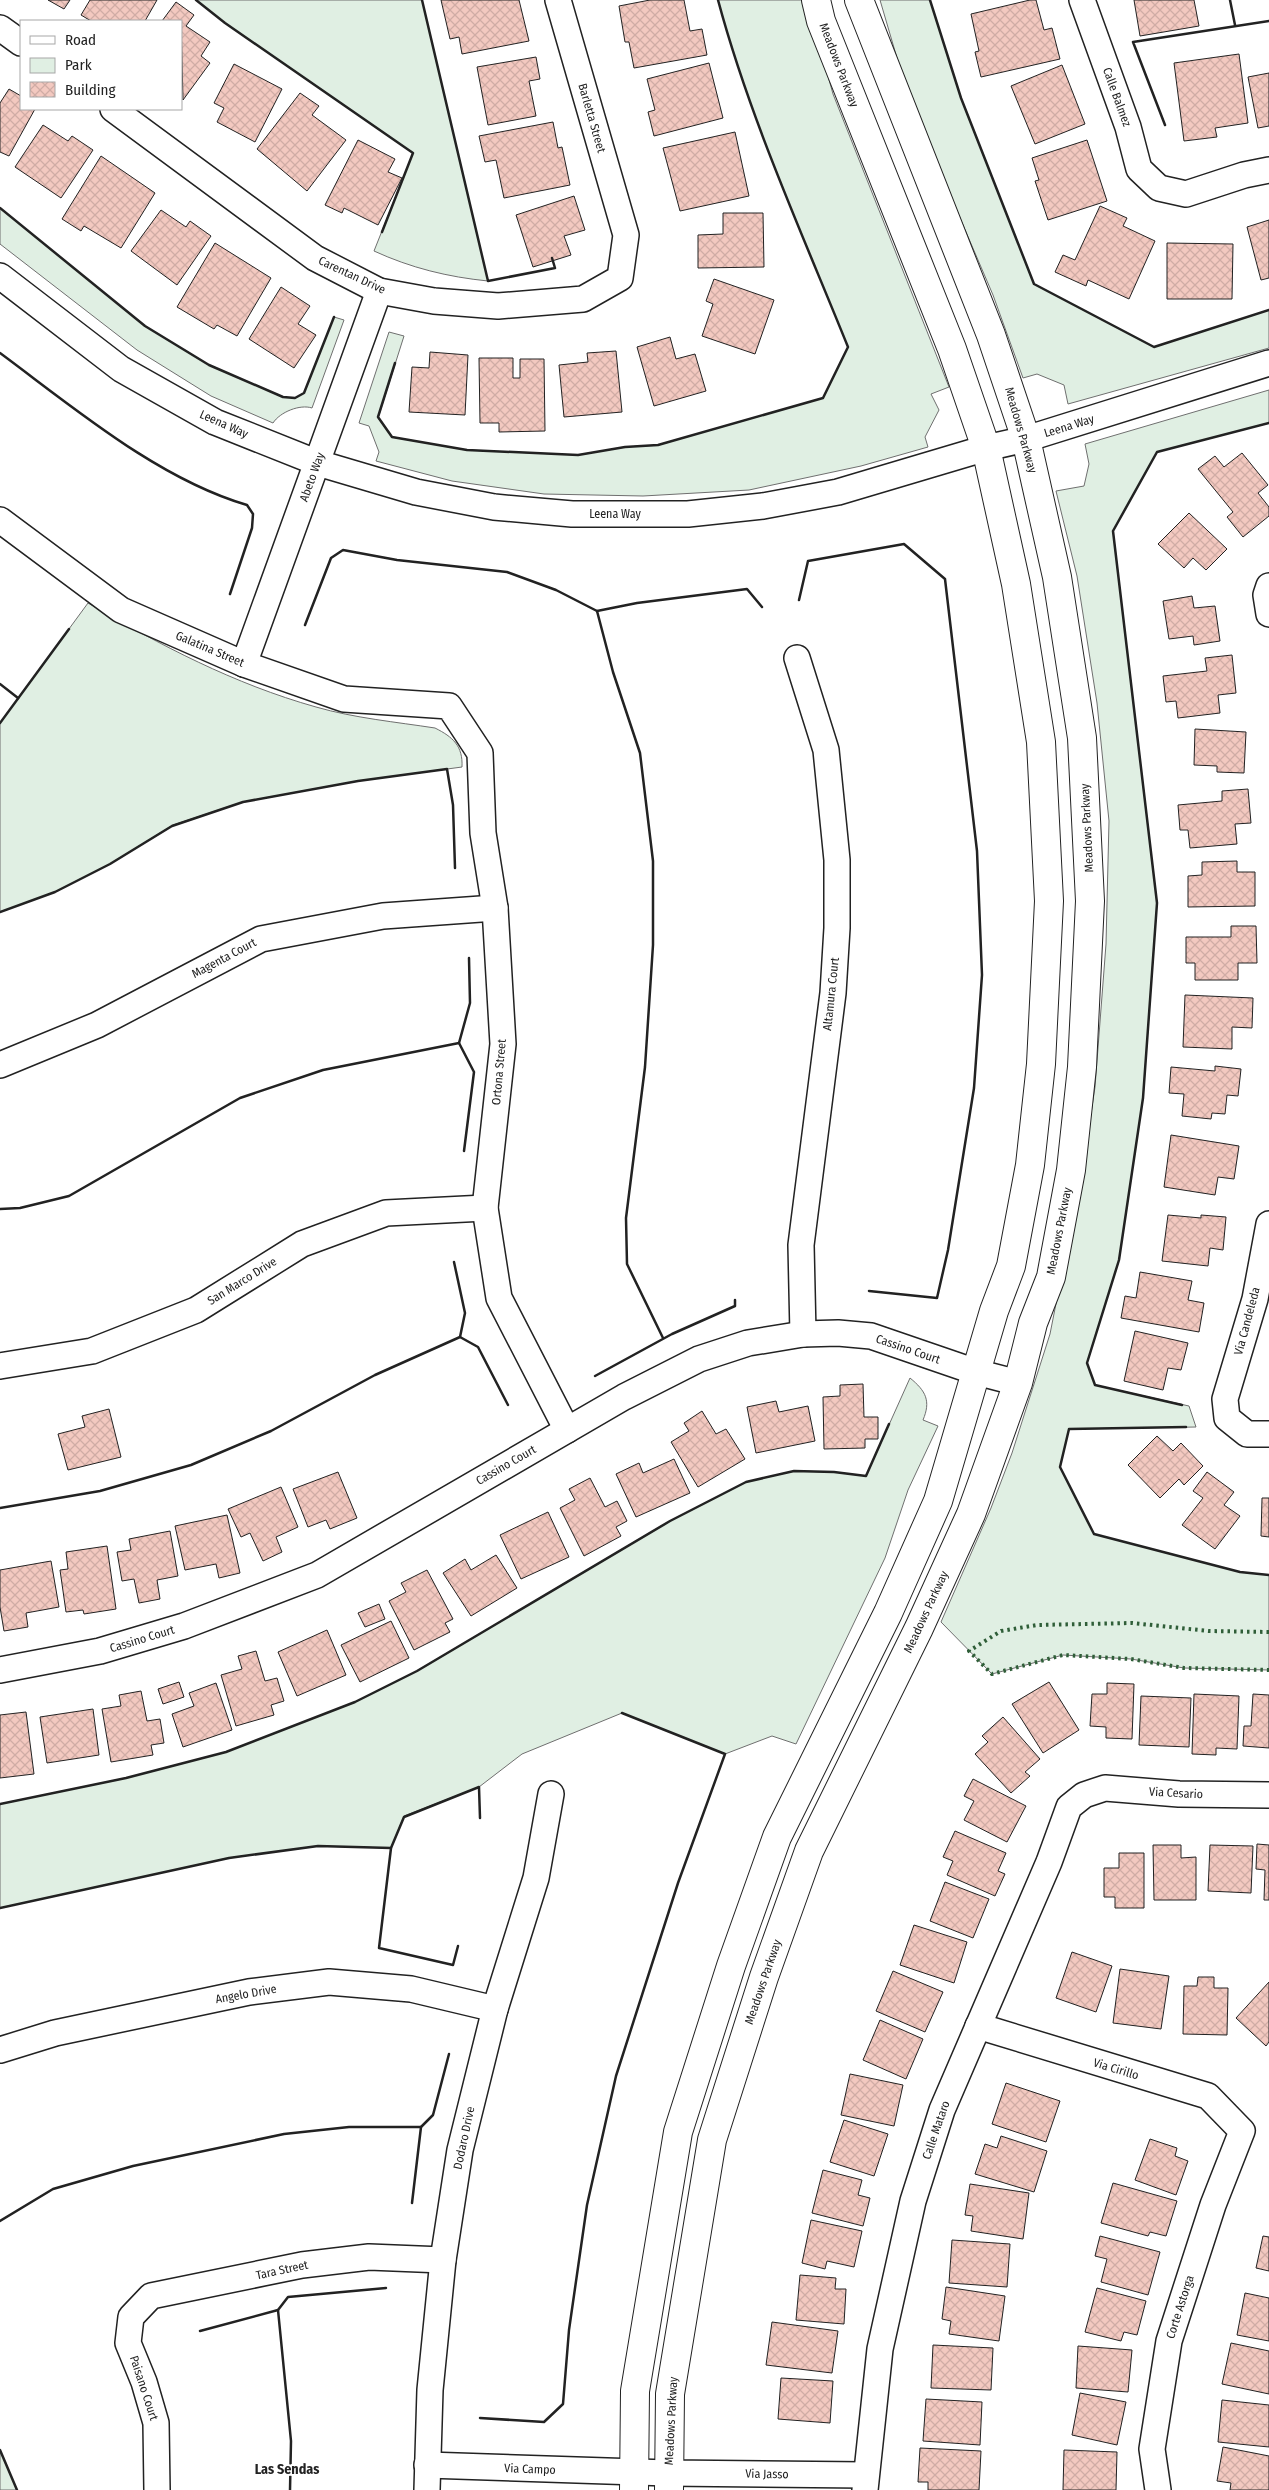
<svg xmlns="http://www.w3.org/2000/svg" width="1269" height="2490" font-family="'Fira Sans Condensed',sans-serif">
	<defs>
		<pattern id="building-cross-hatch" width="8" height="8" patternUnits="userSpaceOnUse" patternTransform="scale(1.25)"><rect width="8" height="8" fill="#f3c9c0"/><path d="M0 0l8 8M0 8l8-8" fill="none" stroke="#d0aca5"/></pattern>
	</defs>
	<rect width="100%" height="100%" fill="#fff"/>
	<g fill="#e0efe3" stroke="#6f6f6f">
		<path d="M 196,0 L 422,0 L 488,281 C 448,277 411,268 374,251 L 413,153 L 225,23 Z"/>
		<path d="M 718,0 L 807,0 L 833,94 L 949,387 L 931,394 L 939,410 L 925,437 L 928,447 L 861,466 L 749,490 L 643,496 L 544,494 L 452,481 L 376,461 L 379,452 L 369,426 L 359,423 L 389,332 L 404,336 L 378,418 L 392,437 L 467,450 L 578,455 L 625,447 L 658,445 L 823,398 L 848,347 C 802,233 750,119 718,0 Z"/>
		<polygon points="880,0 930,0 961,98 1034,284 1154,347 1269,310 1269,348 1068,404 1064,385 1037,374 1023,378 993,295 909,99"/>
		<path d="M 0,208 L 145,326 L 209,365 L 283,397 L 295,398 L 304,393 L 334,317 L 344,320 L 312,408 C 300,404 280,412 273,423 L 211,396 L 137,350 L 0,244 Z"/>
		<polygon points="1269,390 1269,423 1157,452 1113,531 1157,903 1143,1098 1119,1260 1087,1363 1095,1385 1189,1406 1196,1427 1069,1429 1060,1467 1094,1534 1240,1572 1269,1575 1269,1670 1184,1668 1131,1659 1063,1655 992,1674 941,1622 991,1508 1012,1453 1050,1334 1083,1167 1095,1087 1106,944 1109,821 1097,703 1077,576 1056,491 1084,486 1089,464 1085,444"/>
		<path d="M 88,603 C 160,645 234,684 316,707 C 354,718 396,722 435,728 C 453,737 463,746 462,767 L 358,781 L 243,802 L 173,825 L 110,864 L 55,892 L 0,912 L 0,723 Z"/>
		<path d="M 910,1378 C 926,1391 931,1401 923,1420 L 938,1426 L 908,1490 L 885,1558 L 796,1744 L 772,1736 L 725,1754 L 622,1713 L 522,1754 L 479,1787 L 404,1816 L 391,1848 L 318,1846 L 229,1858 L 0,1908 L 0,1804 L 126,1778 L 226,1752 L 355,1702 L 417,1671 L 670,1521 L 746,1482 L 794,1471 L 834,1472 L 866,1476 Z"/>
		<polygon points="0,2450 17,2490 0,2490"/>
	</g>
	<g fill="url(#building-cross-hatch)" stroke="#222">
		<polygon points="48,0 70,0 64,9"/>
		<polygon points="90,0 157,0 145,21 91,21 81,15"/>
		<polygon points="441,0 519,0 529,41 462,54 459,37 450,39"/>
		<polygon points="650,0 684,0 690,31 702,29 707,55 634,68 629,42 625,42 619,6"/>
		<polygon points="1030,0 1036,0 1044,30 1052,28 1060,59 981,77 975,52 979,51 971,14"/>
		<polygon points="1134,0 1194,0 1199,26 1140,36"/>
		<polygon points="176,2 194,15 186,26 210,42 201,56 210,63 183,100 181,21 162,21"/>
		<polygon points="1239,54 1248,123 1215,128 1217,137 1184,141 1174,63"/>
		<polygon points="536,57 540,79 529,81 536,116 488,125 477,67"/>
		<polygon points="709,63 723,118 654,136 648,112 655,110 647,79"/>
		<polygon points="234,64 282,89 255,142 217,122 224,108 214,103"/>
		<polygon points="1062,65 1085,124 1035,144 1011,86"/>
		<polygon points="1269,73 1269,126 1258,128 1248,77"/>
		<polygon points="9,89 21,96 21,109 35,109 9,156 0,152 0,103"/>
		<polygon points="300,93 319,106 312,115 346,140 307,191 257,149"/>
		<polygon points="553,122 558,148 562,147 570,185 504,198 496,160 485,162 479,136"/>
		<polygon points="43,125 68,141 72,136 93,150 61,198 15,167"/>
		<polygon points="735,132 749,196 680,211 663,148"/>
		<polygon points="358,140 395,159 388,172 402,178 378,225 344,208 342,213 325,205"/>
		<polygon points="1087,140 1107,201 1048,220 1035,181 1039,180 1032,158"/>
		<polygon points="101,156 155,193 121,248 84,226 81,231 62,219"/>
		<polygon points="574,196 585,230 564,236 571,255 533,267 516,215"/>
		<polygon points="1100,206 1127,218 1123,226 1155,241 1129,299 1088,280 1086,286 1055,272 1063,255 1075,260"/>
		<polygon points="161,210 186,227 190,221 211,236 177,285 131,251"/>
		<polygon points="723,213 763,213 764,267 698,268 698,235 723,234"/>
		<polygon points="1269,220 1269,278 1261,280 1247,227"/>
		<polygon points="215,243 271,278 237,336 217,325 214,329 177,307"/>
		<polygon points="1167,243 1233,244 1232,299 1167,299"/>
		<polygon points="714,279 774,300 755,354 702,336 713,304 706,301"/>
		<polygon points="281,287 310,306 298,324 316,335 294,368 249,339"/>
		<polygon points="670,337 676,359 695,354 706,391 654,406 637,347"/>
		<polygon points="616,351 622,412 564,417 559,365 588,362 587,353"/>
		<polygon points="430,352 468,355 465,415 409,412 412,367 429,368"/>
		<polygon points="479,358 513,358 513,378 520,378 520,359 544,359 545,431 499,432 499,423 480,423"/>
		<polygon points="1242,453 1268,485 1258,493 1269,507 1269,516 1243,537 1227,517 1233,512 1198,469 1215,456 1224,467"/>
		<polygon points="1189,513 1227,549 1206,570 1193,558 1184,568 1158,544"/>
		<polygon points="1192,596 1194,608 1215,606 1220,641 1194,645 1193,636 1169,639 1163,601"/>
		<polygon points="1232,655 1236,693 1218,695 1220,713 1178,718 1176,701 1166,702 1163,676 1207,671 1205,658"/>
		<polygon points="1195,729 1246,732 1244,773 1217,772 1217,766 1194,765"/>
		<polygon points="1248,789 1251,823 1235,824 1237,844 1190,848 1188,830 1180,830 1178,805 1222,801 1222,791"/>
		<polygon points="1237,861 1237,872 1255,872 1255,906 1188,907 1188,876 1202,875 1202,862"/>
		<polygon points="1231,926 1256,926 1257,963 1238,963 1238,980 1195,980 1195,963 1186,963 1186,937 1231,937"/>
		<polygon points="1185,995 1253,998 1252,1028 1232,1027 1232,1049 1183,1047"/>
		<polygon points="1215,1066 1241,1069 1238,1096 1227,1095 1225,1114 1212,1113 1211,1119 1182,1116 1184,1094 1169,1093 1171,1067 1215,1071"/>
		<polygon points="1171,1135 1239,1146 1234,1179 1218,1177 1215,1195 1164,1187"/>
		<polygon points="1168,1215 1201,1218 1201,1215 1226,1217 1223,1250 1210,1248 1208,1266 1162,1261"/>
		<polygon points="1140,1272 1192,1281 1188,1300 1204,1303 1199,1332 1121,1318 1125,1296 1136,1298"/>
		<polygon points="1135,1331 1188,1343 1181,1370 1168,1368 1163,1390 1124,1381"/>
		<polygon points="863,1384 864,1417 878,1417 878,1439 865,1439 865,1448 824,1449 823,1397 840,1396 840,1385"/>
		<polygon points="776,1401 779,1412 808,1406 815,1441 756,1453 747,1407"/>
		<polygon points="109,1409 121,1457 68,1470 58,1434 85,1427 82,1416"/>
		<polygon points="702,1411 716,1434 726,1429 745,1459 698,1487 671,1442 689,1431 684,1423"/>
		<polygon points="1157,1436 1173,1451 1181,1443 1203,1466 1184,1485 1179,1479 1160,1498 1128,1465"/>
		<polygon points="674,1459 690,1493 636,1517 616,1474 639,1463 643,1473"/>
		<polygon points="338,1472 357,1518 330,1529 326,1520 308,1527 293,1489"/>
		<polygon points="1207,1472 1234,1492 1224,1505 1240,1516 1215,1549 1182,1525 1203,1498 1193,1491"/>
		<polygon points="590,1478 605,1507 617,1501 627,1521 616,1527 621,1536 584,1556 560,1508 575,1500 569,1489"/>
		<polygon points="281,1487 298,1527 276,1537 282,1552 263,1561 250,1533 241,1537 228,1509"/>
		<polygon points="1262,1498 1269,1498 1269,1537 1261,1536"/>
		<polygon points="548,1512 569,1557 521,1579 500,1535"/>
		<polygon points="227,1515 240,1573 219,1578 216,1564 185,1570 175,1526"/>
		<polygon points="170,1531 178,1576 157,1580 160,1599 139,1603 134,1579 122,1581 117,1552 131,1550 129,1539"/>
		<polygon points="107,1546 116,1609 84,1614 83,1610 66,1612 60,1570 68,1569 66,1552"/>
		<polygon points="496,1555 517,1588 471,1616 443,1573 465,1559 471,1570"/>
		<polygon points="51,1561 59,1607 26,1613 28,1627 4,1631 0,1607 0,1570"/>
		<polygon points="427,1570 453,1619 445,1623 450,1632 414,1650 389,1601 406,1592 401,1583"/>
		<polygon points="379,1604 385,1619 365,1627 358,1613"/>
		<polygon points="391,1621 409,1658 360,1682 341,1645"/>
		<polygon points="327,1630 346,1675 297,1696 278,1652"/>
		<polygon points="256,1651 265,1681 277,1678 284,1701 271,1705 274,1715 236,1726 221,1675 242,1669 238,1656"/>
		<polygon points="179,1682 184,1697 163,1704 158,1689"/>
		<polygon points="1049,1682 1079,1730 1043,1753 1012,1704"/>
		<polygon points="216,1683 232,1730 183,1747 172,1714 194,1706 189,1693"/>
		<polygon points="1107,1683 1134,1684 1132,1739 1106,1738 1106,1727 1090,1726 1092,1694 1107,1694"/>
		<polygon points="141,1691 147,1721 160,1719 164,1743 151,1745 153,1755 111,1762 102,1709 121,1706 119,1695"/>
		<polygon points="1194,1694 1239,1696 1237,1749 1216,1748 1216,1755 1192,1754"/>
		<polygon points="1253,1694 1269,1695 1269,1748 1243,1746 1244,1726 1251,1726"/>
		<polygon points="1141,1696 1191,1698 1189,1747 1139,1745"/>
		<polygon points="93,1709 99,1755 47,1763 40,1717"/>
		<polygon points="26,1712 34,1774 0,1778 0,1715"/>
		<polygon points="1003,1717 1040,1759 1025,1772 1030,1776 1011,1793 975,1754 988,1742 982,1736"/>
		<polygon points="973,1779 1026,1806 1007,1842 964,1820 974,1801 964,1796"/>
		<polygon points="955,1831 1006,1853 998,1871 1005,1874 995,1896 947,1875 953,1861 943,1857"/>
		<polygon points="1257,1844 1269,1845 1269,1900 1264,1900 1265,1870 1256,1869"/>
		<polygon points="1153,1845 1181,1845 1181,1858 1196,1857 1196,1900 1154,1900"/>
		<polygon points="1210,1845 1253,1846 1251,1893 1208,1891"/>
		<polygon points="1119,1853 1144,1853 1144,1908 1115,1908 1115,1897 1104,1897 1104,1868 1119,1868"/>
		<polygon points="945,1882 989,1899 973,1938 930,1921"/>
		<polygon points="914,1925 967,1942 954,1983 900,1965"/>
		<polygon points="1072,1952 1112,1966 1096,2012 1056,1998"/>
		<polygon points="1120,1969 1169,1976 1161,2029 1113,2023"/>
		<polygon points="893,1971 943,1992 925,2032 876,2011"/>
		<polygon points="1198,1977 1214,1977 1214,1988 1228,1988 1227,2035 1183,2034 1184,1986 1197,1986"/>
		<polygon points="1269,1982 1269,2042 1266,2046 1236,2018"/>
		<polygon points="880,2020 923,2039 906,2079 863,2060"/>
		<polygon points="850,2074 903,2085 894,2126 841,2115"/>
		<polygon points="1006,2083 1060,2101 1046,2142 992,2124"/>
		<polygon points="844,2120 888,2134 874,2176 830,2162"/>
		<polygon points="1001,2136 1047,2151 1034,2192 975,2174 985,2144 997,2148"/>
		<polygon points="1150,2139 1177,2148 1175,2156 1188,2161 1176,2195 1135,2180"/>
		<polygon points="823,2170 862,2180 858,2195 870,2198 863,2226 812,2213"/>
		<polygon points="1113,2183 1177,2201 1166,2236 1150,2232 1148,2236 1101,2223"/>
		<polygon points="970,2184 1029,2193 1023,2239 971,2231 973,2216 965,2215"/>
		<polygon points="811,2220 862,2231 854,2267 827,2261 825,2269 802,2263"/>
		<polygon points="1100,2236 1160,2252 1148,2295 1101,2282 1107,2259 1095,2256"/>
		<polygon points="1263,2236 1269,2237 1269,2271 1256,2268"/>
		<polygon points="952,2240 1010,2244 1007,2287 949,2283"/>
		<polygon points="800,2275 836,2278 835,2289 846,2289 844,2324 796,2320"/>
		<polygon points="946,2287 1005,2296 999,2341 949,2334 951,2321 942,2319"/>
		<polygon points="1097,2288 1146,2301 1137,2335 1124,2332 1121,2341 1085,2332"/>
		<polygon points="1245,2293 1269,2298 1269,2341 1237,2335"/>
		<polygon points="772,2322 838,2331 832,2373 766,2365"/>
		<polygon points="1231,2343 1269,2351 1269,2394 1222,2384"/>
		<polygon points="933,2345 993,2348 991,2390 931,2388"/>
		<polygon points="1078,2346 1132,2350 1128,2392 1076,2388"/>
		<polygon points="781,2378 833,2381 830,2423 778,2419"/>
		<polygon points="1080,2393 1126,2402 1117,2445 1072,2435"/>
		<polygon points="926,2399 982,2402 980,2445 923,2441"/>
		<polygon points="1222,2400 1269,2405 1269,2447 1218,2442"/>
		<polygon points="1223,2447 1269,2456 1269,2490 1230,2490 1231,2483 1217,2481"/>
		<polygon points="920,2448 981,2451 979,2490 928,2490 928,2482 918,2482"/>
		<polygon points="1064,2450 1117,2452 1116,2490 1063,2490"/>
	</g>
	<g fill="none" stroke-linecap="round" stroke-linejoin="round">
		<defs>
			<g id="minor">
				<polyline points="1082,0 1128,127 1139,169 1159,188 1186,194 1244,175 1269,170"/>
				<polyline points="0,28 21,43"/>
				<polyline points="113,109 315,258 379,291 434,301 498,306 583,299 620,278 626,235 558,0"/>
				<polyline points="0,276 121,369 215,422 318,463 416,492 494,507 572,514 688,514 763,506 838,492 986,448 1026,439 1269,363"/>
				<polyline points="0,520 121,610 244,664 344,699 449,706 480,753 483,833 495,908 503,1044 485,1208 499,1298 567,1430"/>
				<polyline points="1269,586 1266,595 1269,614"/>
				<polyline points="797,658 826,750 837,860 837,928 833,993 801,1245 803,1334"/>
				<polyline points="244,664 379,291"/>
				<polyline points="0,1065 97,1025 261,939 383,916 495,908"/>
				<polyline points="1269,1224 1255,1299 1225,1399 1227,1418 1247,1434 1269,1434"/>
				<polyline points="0,1366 92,1351 196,1310 302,1244 386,1213 485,1208"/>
				<polyline points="0,1670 100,1651 184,1626 317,1575 624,1397 699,1359 748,1343 803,1334 838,1333 871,1336 976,1372 1018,1383"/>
				<polyline points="978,2026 1208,2096 1242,2131 1213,2205 1169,2341 1152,2449 1158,2490"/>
				<polyline points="0,2050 55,2033 249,1992 329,1982 411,1989 495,2009"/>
				<polyline points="427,2465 668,2473 865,2475"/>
				<polyline points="157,2490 156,2423 144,2382 128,2343 131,2317 151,2296 302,2265 369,2257 443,2260"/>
				<polyline points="427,2490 430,2390 443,2260 460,2150 495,2009 536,1878 551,1794"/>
				<polyline points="865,2490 880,2349 913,2201 942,2110 1049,1862 1069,1807 1084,1795 1105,1788 1179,1794 1269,1795"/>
			</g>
			<g id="major">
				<polyline points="634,2490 635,2391 678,2132 731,1966 777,1837 888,1613 938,1501 994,1311 1011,1266 1030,1165 1041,1064 1049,901 1041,742 1016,584 986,448 952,349 821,21 816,0"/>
				<polyline points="669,2490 670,2394 712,2140 764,1977 809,1851 919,1628 971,1514 1018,1383 1033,1323 1051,1277 1071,1170 1082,1067 1090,901 1082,738 1057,577 1026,439 991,335 859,0"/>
			</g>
		</defs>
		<use href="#minor" stroke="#222" stroke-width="28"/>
		<use href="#major" stroke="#222" stroke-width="30"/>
		<use href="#minor" stroke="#fff" stroke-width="25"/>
		<use href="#major" stroke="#fff" stroke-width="28"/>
		<polyline stroke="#2f5e38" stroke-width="4" stroke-dasharray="2.5 4" stroke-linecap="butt" points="1269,1632 1209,1631 1132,1623 1037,1625 1001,1631 969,1651 992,1674 1063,1655 1131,1659 1184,1668 1269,1670"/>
		<g stroke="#222" stroke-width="2.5">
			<polyline points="196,0 225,23 413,153 382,232"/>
			<polyline points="422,0 488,281 555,268 552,258"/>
			<polyline points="930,0 961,98 1034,284 1154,347 1269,310"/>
			<polyline points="1230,0 1235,25"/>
			<polyline points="1165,125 1133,42 1269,21"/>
			<polyline points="0,208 145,326 209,365 283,397 295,398 304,393 334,317"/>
			<path d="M 0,353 C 73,407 158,479 247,505 L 253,514 L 252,528 L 230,594"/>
			<path d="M 395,363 L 378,417 L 392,437 L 467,450 L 578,455 L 625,447 L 658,445 L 823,398 L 848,347 C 802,233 750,119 718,0"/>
			<polyline points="799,600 808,561 904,544 945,579 977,851 982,975 974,1088 948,1250 937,1298 869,1291"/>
			<polyline points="597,611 613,672 640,753 653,861 653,945 645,1067 626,1218 627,1264 663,1338"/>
			<polyline points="305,625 331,558 343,550 397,560 507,572 556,590 597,611 637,603 747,589 762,607"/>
			<polyline points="0,684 18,698"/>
			<polyline points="0,723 69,629"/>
			<polyline points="0,912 55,892 110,864 172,826 243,802 358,781 447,769 453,805 455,868"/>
			<polyline points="464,1151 474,1072 459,1043 470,1003 469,958"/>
			<polyline points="0,1209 20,1208 69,1196 240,1098 323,1070 459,1043"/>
			<polyline points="460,1337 478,1347 508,1405"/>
			<polyline points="595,1376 672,1334 735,1306 735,1300"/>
			<polyline points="1182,1405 1095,1385 1087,1363 1119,1260 1143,1098 1157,903 1113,531 1157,452 1269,423"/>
			<polyline points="1186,1427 1069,1429 1060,1467 1094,1534 1240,1572 1269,1575"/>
			<polyline points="0,1508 100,1491 191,1465 271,1431 375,1375 460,1337 465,1313 454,1262"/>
			<polyline points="0,1804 126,1778 226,1752 355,1702 417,1671 670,1521 746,1482 794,1471 834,1472 866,1476 889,1424"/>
			<polyline points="0,1908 229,1858 318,1846 391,1848"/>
			<polyline points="458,1946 453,1965 379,1948 391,1848 404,1817 479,1787 480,1818"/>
			<polyline points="412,2203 421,2127 433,2115 449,2054"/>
			<polyline points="0,2221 53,2189 133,2166 284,2134 349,2127 421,2127"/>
			<polyline points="278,2310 291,2441 290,2490"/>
			<polyline points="200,2331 278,2310 288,2297 386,2288"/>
			<polyline points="480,2418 544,2422 563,2404 569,2330 587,2205 616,2076 678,1883 725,1754 622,1713"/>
			<polyline points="0,2450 17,2490"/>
		</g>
	</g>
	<g text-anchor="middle" stroke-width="4" stroke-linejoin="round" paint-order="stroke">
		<g font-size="12" fill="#222" stroke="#fff">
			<text transform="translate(839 65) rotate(69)" y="4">Meadows Parkway</text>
			<text transform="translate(1117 97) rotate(70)" y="4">Calle Balmez</text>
			<text transform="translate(592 118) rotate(74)" y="4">Barletta Street</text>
			<text transform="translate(352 275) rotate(25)" y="4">Carentan Drive</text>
			<text transform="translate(224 424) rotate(24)" y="4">Leena Way</text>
			<text transform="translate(1069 426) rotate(-17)" y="4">Leena Way</text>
			<text transform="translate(1021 430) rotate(74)" y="4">Meadows Parkway</text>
			<text transform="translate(312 477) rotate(-70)" y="4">Abeto Way</text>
			<text x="615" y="518">Leena Way</text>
			<text transform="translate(210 649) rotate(23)" y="4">Galatina Street</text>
			<text transform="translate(1087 828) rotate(-93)" y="4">Meadows Parkway</text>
			<text transform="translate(224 958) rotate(-28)" y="4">Magenta Court</text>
			<text transform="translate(831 994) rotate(-84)" y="4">Altamura Court</text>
			<text transform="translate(499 1072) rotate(-85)" y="4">Ortona Street</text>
			<text transform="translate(1059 1231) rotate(-79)" y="4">Meadows Parkway</text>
			<text transform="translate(242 1281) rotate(-32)" y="4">San Marco Drive</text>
			<text transform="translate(1247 1321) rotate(-75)" y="4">Via Candeleda</text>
			<text transform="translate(908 1349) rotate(19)" y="4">Cassino Court</text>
			<text transform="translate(506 1465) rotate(-30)" y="4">Cassino Court</text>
			<text transform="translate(926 1612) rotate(-65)" y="4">Meadows Parkway</text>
			<text transform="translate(142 1639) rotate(-17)" y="4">Cassino Court</text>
			<text transform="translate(1176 1793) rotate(3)" y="4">Via Cesario</text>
			<text transform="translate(763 1982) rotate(-71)" y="4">Meadows Parkway</text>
			<text transform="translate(246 1994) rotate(-10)" y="4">Angelo Drive</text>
			<text transform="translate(1116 2069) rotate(17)" y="4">Via Cirillo</text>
			<text transform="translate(936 2130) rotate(-71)" y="4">Calle Mataro</text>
			<text transform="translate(464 2138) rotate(-78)" y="4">Dodaro Drive</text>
			<text transform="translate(282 2270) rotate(-12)" y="4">Tara Street</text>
			<text transform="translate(1180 2307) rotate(-72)" y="4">Corte Astorga</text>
			<text transform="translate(144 2388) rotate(72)" y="4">Paisano Court</text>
			<text transform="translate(671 2421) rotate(-87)" y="4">Meadows Parkway</text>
			<text transform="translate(530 2469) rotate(2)" y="4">Via Campo</text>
			<text transform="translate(767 2474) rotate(1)" y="4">Via Jasso</text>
		</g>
		<g font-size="14" font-weight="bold" fill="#222" stroke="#fff">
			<text x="287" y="2474">Las Sendas</text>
		</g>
	</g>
	<rect x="20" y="20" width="162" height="90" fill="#ffffff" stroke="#a7a7a7"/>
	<rect x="30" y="36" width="25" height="8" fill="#ffffff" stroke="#a7a7a7"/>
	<text x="65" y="45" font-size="15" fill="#222222">Road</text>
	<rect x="30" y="58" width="25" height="15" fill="#e0efe3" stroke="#a7a7a7"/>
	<text x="65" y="70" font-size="15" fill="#222222">Park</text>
	<rect x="30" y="82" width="25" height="15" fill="url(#building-cross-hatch)" stroke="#a7a7a7"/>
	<text x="65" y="95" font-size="15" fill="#222222">Building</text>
</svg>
